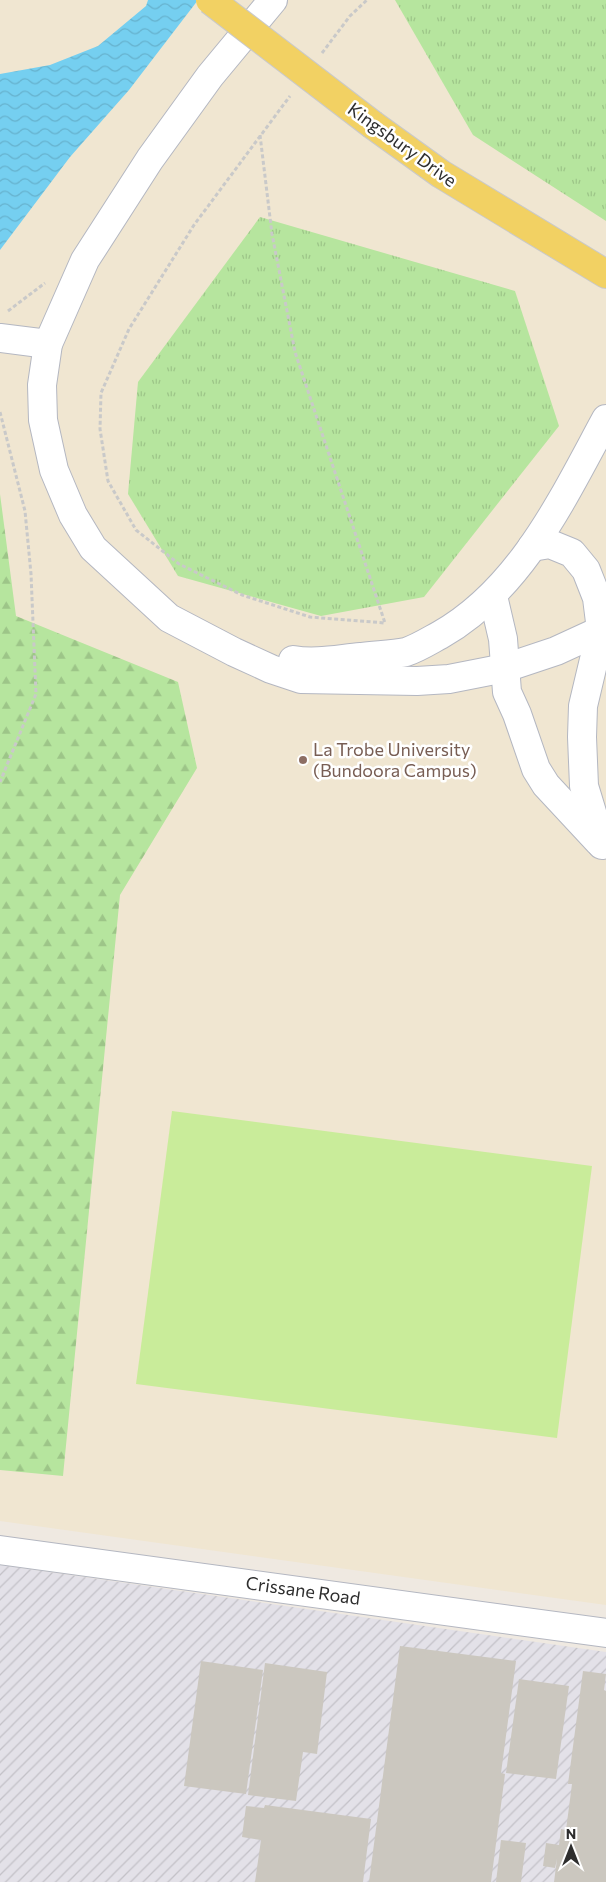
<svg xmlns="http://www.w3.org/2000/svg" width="606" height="1882" font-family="Commissioner,sans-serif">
	<defs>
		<pattern id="industrial-furrows" width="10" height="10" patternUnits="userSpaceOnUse" patternTransform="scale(1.25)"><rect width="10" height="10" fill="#e3e1e8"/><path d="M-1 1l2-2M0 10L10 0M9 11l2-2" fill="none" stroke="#c3c1c7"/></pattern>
		<pattern id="grass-tufts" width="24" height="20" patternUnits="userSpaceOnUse" patternTransform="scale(1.25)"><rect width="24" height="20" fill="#b6e59e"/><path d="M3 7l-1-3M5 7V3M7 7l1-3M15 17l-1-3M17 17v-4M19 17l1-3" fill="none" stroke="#9dc588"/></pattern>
		<pattern id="forest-firs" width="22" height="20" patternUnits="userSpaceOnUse" patternTransform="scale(1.25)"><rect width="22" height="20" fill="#b6e59e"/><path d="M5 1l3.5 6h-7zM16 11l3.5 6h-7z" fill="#9dc588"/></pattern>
		<pattern id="water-waves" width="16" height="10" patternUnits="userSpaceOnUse" patternTransform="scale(1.25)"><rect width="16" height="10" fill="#75cff0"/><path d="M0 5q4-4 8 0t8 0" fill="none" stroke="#66b2ce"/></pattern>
	</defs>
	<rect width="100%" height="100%" fill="#efe9e1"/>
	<polygon fill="url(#industrial-furrows)" points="0,1565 606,1652 606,1882 0,1882"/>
	<polygon fill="#f0e6d1" points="0,0 606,0 606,1605 0,1521"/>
	<g fill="url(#grass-tufts)">
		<polygon points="395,0 606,0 606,221 473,135"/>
		<polygon points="260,217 515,291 559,426 424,597 321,616 178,576 128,494 138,382"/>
	</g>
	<polygon fill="url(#forest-firs)" points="0,494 16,616 178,682 197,768 120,895 63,1476 0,1470"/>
	<polygon fill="#c9ec9a" points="172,1111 592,1166 557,1438 136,1384"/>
	<polygon fill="url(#water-waves)" points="148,0 198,0 129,90 70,157 0,250 0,74 50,65 98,46 146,6"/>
	<g fill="#cbc7bf">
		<polygon points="400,1646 516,1661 501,1773 505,1774 491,1882 369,1882"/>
		<polygon points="201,1661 263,1670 246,1794 184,1786"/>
		<polygon points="265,1663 327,1672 317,1754 303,1752 296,1801 248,1795"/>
		<polygon points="583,1671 606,1674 604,1690 606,1691 606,1882 554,1882 557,1859 555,1868 543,1866 546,1843 559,1845 561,1829 566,1830 572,1784 568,1784"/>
		<polygon points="519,1679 569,1686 556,1779 506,1773"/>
		<polygon points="265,1805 371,1819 363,1882 255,1882 261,1840 242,1837 246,1806 264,1808"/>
		<polygon points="501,1840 526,1843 521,1882 496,1882"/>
	</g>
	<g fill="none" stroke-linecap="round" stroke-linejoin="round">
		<defs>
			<g id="minor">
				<polyline points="273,0 210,76 150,159 85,260 48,344 42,385 43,420 54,470 73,515 93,548 169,618 234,652 271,669 301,679 417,681 449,679 505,668 556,651 606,628"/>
				<polyline points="0,338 48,344"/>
				<polyline points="532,547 550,544 572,553 586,570 597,598 601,630 583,706 582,737 584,786 602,845"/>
				<polyline points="493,596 503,639 507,692 517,714 536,769 546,785 599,842"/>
				<path d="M 293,660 C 315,664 338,659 361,657 C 375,655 392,655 406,652 C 418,648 429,641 440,635 C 521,589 563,498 606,419"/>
				<polyline points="0,1550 606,1633"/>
			</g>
			<polyline id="major" points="373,125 441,174 606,274"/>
		</defs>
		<use href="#minor" stroke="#b4b7c1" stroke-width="30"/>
		<use href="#major" stroke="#c9c9c9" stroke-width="30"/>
		<g stroke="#c9c9c9" stroke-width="3" stroke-dasharray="4 2.5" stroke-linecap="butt">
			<polyline points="322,53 350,16 367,0"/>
			<polyline points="260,135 272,234 295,352 385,623 310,617 242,595 179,564 136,530 108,481 100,429 101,393 129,329 194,225 290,96"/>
			<polyline points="8,311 45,283"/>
			<polyline points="0,412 25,511 31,574 36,694 0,782"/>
		</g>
		<use href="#minor" stroke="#fff" stroke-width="28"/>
		<use href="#major" stroke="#f2d163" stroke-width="28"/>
		<defs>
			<polyline id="major-bridge" points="210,0 373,125"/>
		</defs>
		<use href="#major-bridge" stroke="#c9c9c9" stroke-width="30" stroke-linecap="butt"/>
		<use href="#major-bridge" stroke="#f2d163" stroke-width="28"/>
	</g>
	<circle fill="#8d6e63" stroke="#fff" stroke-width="2" cx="303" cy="760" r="5"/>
	<g text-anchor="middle" stroke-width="5" stroke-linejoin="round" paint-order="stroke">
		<g font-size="18" fill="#2e2e2e" stroke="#fff">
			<text transform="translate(402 145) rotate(36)" y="6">Kingsbury Drive</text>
			<text transform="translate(303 1591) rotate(8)" y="6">Crissane Road</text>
		</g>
		<g font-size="18" fill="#785e54" stroke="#fff" text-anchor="start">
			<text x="313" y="756">La Trobe University<tspan x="313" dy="21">(Bundoora Campus)</tspan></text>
		</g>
	</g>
	<g transform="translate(571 1847)" stroke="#ffffff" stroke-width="4" paint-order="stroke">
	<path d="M0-4L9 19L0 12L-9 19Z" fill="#2e2e2e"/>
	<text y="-8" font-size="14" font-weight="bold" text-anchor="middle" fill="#2e2e2e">N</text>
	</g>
</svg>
